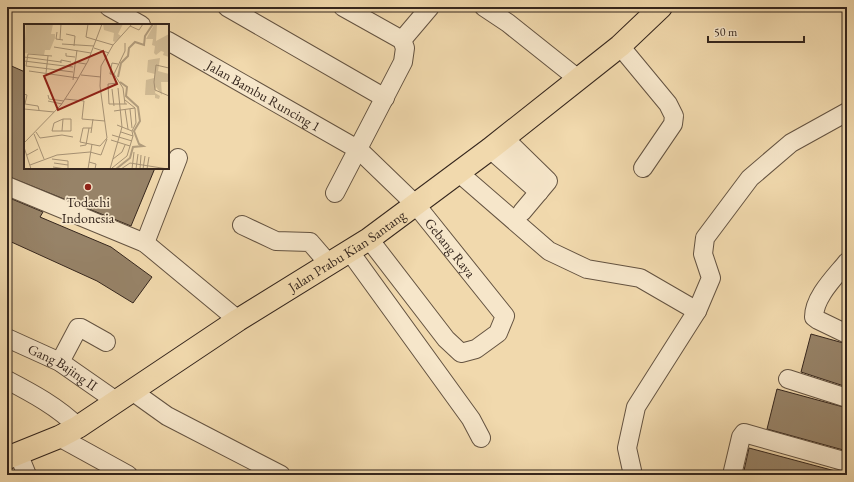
<svg xmlns="http://www.w3.org/2000/svg" width="854" height="482" font-family="'EB Garamond',serif">
	<rect width="100%" height="100%" fill="#f1d9ad"/>
	<filter id="stains"><feTurbulence type="fractalNoise" baseFrequency=".005" numOctaves="4"/><feColorMatrix values="0 0 0 0 .2 0 0 0 0 .09 0 0 0 0 .02 0 0 0 .5 -.17"/></filter>
	<radialGradient id="worn" r=".72"><stop offset=".6" stop-color="#630" stop-opacity="0"/><stop offset="1" stop-color="#630" stop-opacity=".3"/></radialGradient>
	<g fill="#978368" stroke="#35261d">
		<polygon points="7,64 25,72 25,168 155,168 131,226 7,176"/>
		<polygon points="7,197 43,212 40,217 111,247 152,277 133,303 97,281 7,240"/>
		<polygon points="811,334 847,344 847,387 801,372"/>
		<polygon points="777,389 847,408 847,451 767,429"/>
		<polygon points="749,448 839,472 838,475 743,475"/>
	</g>
	<g fill="none" stroke-linecap="round" stroke-linejoin="round">
		<defs>
			<g id="minor">
				<polyline points="109,7 141,25"/>
				<polyline points="227,7 385,98"/>
				<polyline points="484,7 508,23 577,78"/>
				<polyline points="402,40 430,7"/>
				<path id="s1" d="M 168,41 L 359,150 L 416,205 L 505,316 L 498,333 L 476,349 L 461,353 L 446,339 L 369,239"/>
				<polyline points="620,46 668,104 674,116 673,124 643,168"/>
				<polyline points="504,138 548,181 522,212"/>
				<polyline points="490,149 539,192"/>
				<polyline points="459,173 549,251 587,269 640,278 697,311"/>
				<polyline points="7,186 145,243 238,320"/>
				<polyline points="335,193 403,62 405,48 402,40 343,7"/>
				<polyline points="242,225 276,241 310,242 329,264"/>
				<polyline points="145,243 178,158"/>
				<polyline points="350,252 471,419 481,438"/>
				<path d="M 847,262 C 835,277 814,297 814,317 L 818,320 L 847,334"/>
				<path id="s2" d="M 7,338 L 60,362 L 116,401"/>
				<polyline points="60,362 78,328 81,328 106,342"/>
				<polyline points="788,379 847,398"/>
				<path d="M 7,380 C 32,393 58,407 78,427"/>
				<polyline points="132,391 167,416 281,475"/>
				<polyline points="59,437 128,475"/>
				<polyline points="18,453 27,475"/>
				<polyline points="633,475 627,448 636,407 697,311 711,278 703,254 705,238 750,178 791,143 847,112"/>
				<polyline points="732,475 741,437 744,433 847,462"/>
			</g>
			<g id="major">
				<path id="s3" d="M 7,458 L 59,437 L 78,427 L 238,320 L 369,239 L 490,149 L 620,46 L 661,7"/>
			</g>
		</defs>
		<use href="#minor" stroke="#645341" stroke-width="20"/>
		<use href="#major" stroke="#35261d" stroke-width="24"/>
		<use href="#minor" stroke="#f6e6ca" stroke-width="18"/>
		<use href="#major" stroke="#f1d9ad" stroke-width="22"/>
	</g>
	<circle fill="#8f2418" stroke="#f6e6ca" stroke-width="1.5" cx="88" cy="187" r="4"/>
	<g text-anchor="middle" stroke-width="3.5" stroke-linejoin="round" paint-order="stroke">
		<g font-size="14" fill="#35261d" stroke="#f6e6ca">
			<text dy="5" stroke="none"><textPath href="#s1" startOffset="110">Jalan Bambu Runcing 1</textPath></text>
			<text dy="5" stroke="none"><textPath href="#s1" startOffset="354">Gebang Raya</textPath></text>
			<text dy="5" stroke="none"><textPath href="#s3" startOffset="399">Jalan Prabu Kian Santang</textPath></text>
			<text dy="5" stroke="none"><textPath href="#s2" startOffset="63">Gang Bajing II</textPath></text>
		</g>
		<g font-size="14" fill="#35261d" stroke="#f6e6ca">
			<text x="88" y="207">Todachi<tspan x="88" dy="16">Indonesia</tspan></text>
		</g>
	</g>
	<g transform="translate(24 24)">
		<rect width="145" height="145" fill="#f1d9ad"/>
		<path d="M 29,0 L 27,10 L 31,10 L 31,14 L 26,26 L 21,26 L 20,31 L 0,29 L 2,1 ZM 79,0 L 99,0 L 94,10 L 97,12 L 91,18 L 89,17 L 90,9 L 80,6 ZM 130,1 L 133,1 L 132,17 L 145,10 L 145,33 L 139,31 L 140,28 L 137,27 L 132,31 L 130,29 L 131,22 L 128,21 L 129,15 L 122,15 ZM 136,34 L 134,47 L 145,50 L 145,53 L 144,58 L 137,58 L 138,71 L 132,63 L 131,69 L 136,72 L 135,75 L 131,74 L 131,71 L 121,71 L 122,56 L 130,54 L 131,50 L 123,48 L 124,36 Z" fill="#d1bb95"/>
		<path fill="none" stroke="#b19c7c" stroke-width="2" d="M 94,53 L 97,39 L 104,32 L 105,24 L 111,18 L 120,21 L 121,12 L 129,0M 92,145 L 106,134 L 109,123 L 119,122 L 115,120 L 110,107 L 116,97 L 114,83 L 102,72 L 103,63 L 96,58"/>
		<path fill="none" stroke="#a69173" stroke-width="1" d="M 64,0 L 62,13 L 72,16M 106,2 L 115,6 L 119,0M 33,8 L 32,15 L 39,16M 42,10 L 51,12 L 50,22M 36,15 L 37,0M 72,16 L 89,21M 101,19 L 101,27 L 90,50 L 99,64 L 101,80M 38,20 L 70,22M 30,23 L 67,29M 70,24 L 85,29M 42,29 L 42,32 L 51,33M 28,32 L 4,30 L 2,42 L 49,48M 0,33 L 37,38M 0,37 L 49,43M 50,38 L 62,40M 37,39 L 37,36 L 47,38M 5,47 L 54,54M 22,49 L 24,32M 90,50 L 86,50 L 88,39 L 94,40M 57,51 L 77,53M 49,56 L 53,26M 94,59 L 84,60 L 85,80 L 103,80M 88,65 L 90,82M 0,70 L 3,71 L 1,80 L 14,82 L 15,86M 24,71 L 25,75 L 40,77M 145,72 L 131,66 L 130,58 L 132,41 L 145,44M 41,75 L 60,77 L 58,95 L 81,97M 24,77 L 38,80M 0,85 L 30,88M 101,85 L 104,105M 106,85 L 108,104M 90,87 L 111,84M 39,95 L 47,95 L 47,107 L 28,107 L 30,99 ZM 93,101 L 108,107M 68,104 L 59,104 L 56,118 L 76,122 L 83,114 L 76,62 L 77,42 L 89,21 L 108,0M 38,107 L 39,95M 12,108 L 16,114 L 38,111 L 49,113M 97,108 L 109,112M 67,109 L 69,95M 10,110 L 20,135M 88,111 L 108,117M 87,116 L 106,122M 0,119 L 37,81 L 52,58 L 64,37 L 78,0M 56,122 L 62,121 L 65,104M 0,123 L 7,145M 3,131 L 14,125M 28,135 L 44,137 L 44,145M 89,135 L 98,128 L 101,121M 65,138 L 72,140 L 71,145M 30,139 L 44,141M 6,141 L 33,131 L 66,128 L 77,131 L 83,115M 29,143 L 41,145M 88,144 L 103,132 L 109,112 L 108,107 L 112,99 L 111,84 L 101,76M 64,145 L 68,120M 86,145 L 98,103 L 94,64M 97,145 L 106,139 L 144,145M 108,145 L 110,128M 112,145 L 114,130M 116,145 L 117,131M 119,145 L 121,132M 123,145 L 125,133"/>
		<path fill="#8f2418" fill-opacity="0.15" stroke="#8f2418" stroke-width="2" d="M 79,27 L 93,60 L 34,86 L 20,52 Z"/>
		<rect width="145" height="145" fill="none" stroke="#35261d" stroke-width="2"/>
	</g>
	<rect width="854" height="482" fill="none" stroke="#f1d9ad" stroke-width="24"/>
	<rect x="8" y="8" width="838" height="466" fill="none" stroke="#35261d" stroke-width="2"/>
	<rect x="12" y="12" width="830" height="458" fill="none" stroke="#35261d"/>
	<path d="M708 36v6h96v-6" fill="none" stroke="#35261d" stroke-width="2"/>
	<text x="714" y="36" font-size="12" fill="#35261d" stroke="#f6e6ca" stroke-width="3" paint-order="stroke">50 m</text>
	<rect width="100%" height="100%" filter="url(#stains)"/>
	<rect width="100%" height="100%" fill="url(#worn)"/>
</svg>
